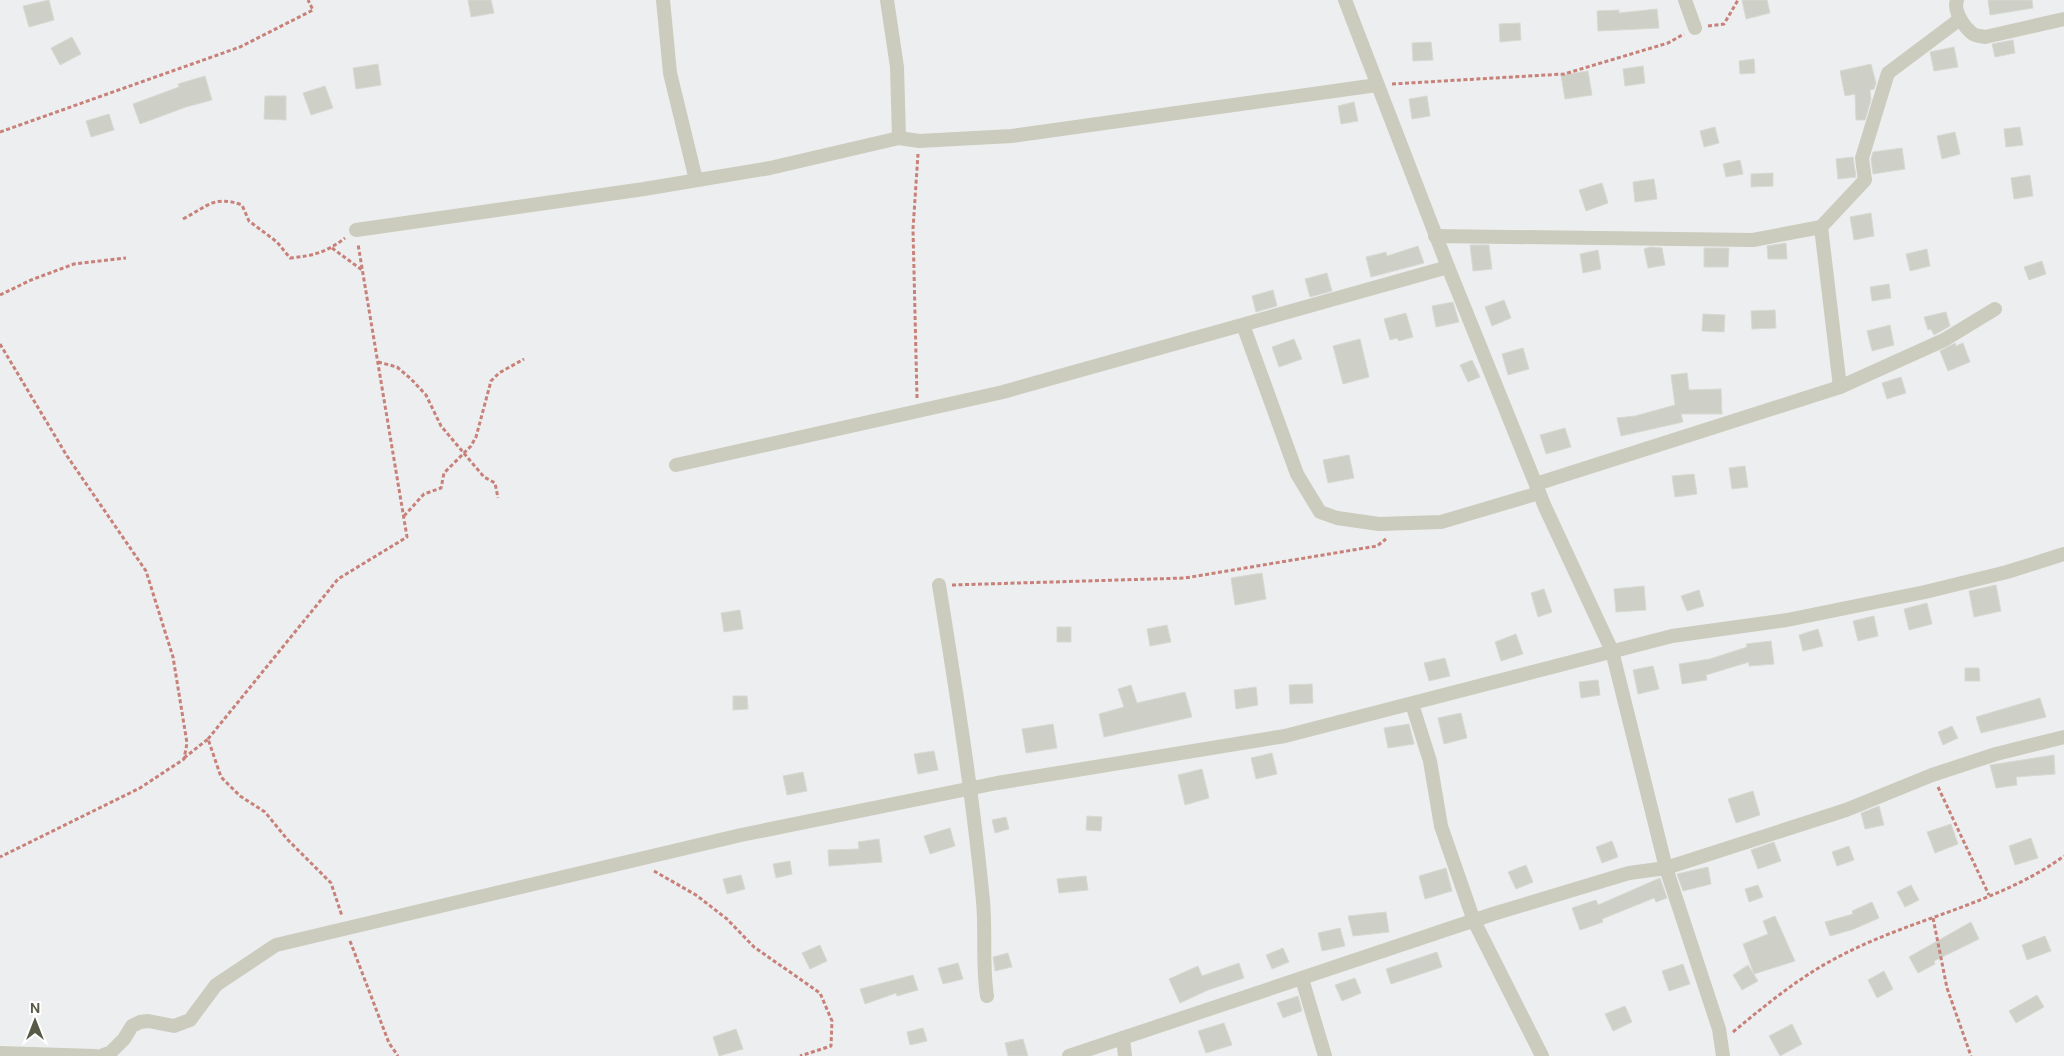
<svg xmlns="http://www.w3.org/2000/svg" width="2064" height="1056" font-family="'DM Sans',sans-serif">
	<rect width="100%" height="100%" fill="#edeef0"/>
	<g fill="#ced0c7" stroke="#d7d9d2">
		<polygon points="49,0 54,20 29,27 23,6"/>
		<polygon points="468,0 491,0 494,13 471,17"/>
		<polygon points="1742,0 1767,0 1770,13 1746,19"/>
		<polygon points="1988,0 2032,0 2033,8 1990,15"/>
		<polygon points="1657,9 1659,28 1598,31 1597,11 1619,10 1619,13"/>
		<polygon points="1520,23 1521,40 1500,42 1499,24"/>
		<polygon points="72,37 81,54 60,65 51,48"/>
		<polygon points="2013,40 2015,53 1995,57 1992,44"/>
		<polygon points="1431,42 1433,60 1413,61 1412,43"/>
		<polygon points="1954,47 1958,67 1934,71 1930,52"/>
		<polygon points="1754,59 1755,73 1740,74 1739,61"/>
		<polygon points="378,64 381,85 356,89 353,68"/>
		<polygon points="1871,64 1876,83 1874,89 1870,90 1871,100 1865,120 1856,120 1855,94 1845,96 1840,71"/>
		<polygon points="1643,66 1645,83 1625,86 1623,69"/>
		<polygon points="1588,71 1592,95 1565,99 1561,75"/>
		<polygon points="205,76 212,100 186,107 140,124 133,104 179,87 178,84"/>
		<polygon points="325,86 333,108 311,115 303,93"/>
		<polygon points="265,96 286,96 286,120 264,119"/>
		<polygon points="1427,96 1430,116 1412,119 1409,99"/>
		<polygon points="1354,102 1358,121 1341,124 1338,106"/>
		<polygon points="109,114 114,130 91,137 86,121"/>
		<polygon points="1715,127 1719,143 1704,147 1700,131"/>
		<polygon points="2020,127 2023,145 2006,147 2004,129"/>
		<polygon points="1955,132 1960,154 1942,159 1937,136"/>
		<polygon points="1902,148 1905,169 1873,174 1871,159 1873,152"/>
		<polygon points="1853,157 1856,177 1838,179 1836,159"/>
		<polygon points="1740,160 1743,174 1726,177 1723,164"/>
		<polygon points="1773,173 1773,186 1751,187 1751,174"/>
		<polygon points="2030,175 2033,196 2014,199 2011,178"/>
		<polygon points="1654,179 1657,199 1635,202 1633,182"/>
		<polygon points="1602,183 1608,203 1586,211 1579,190"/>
		<polygon points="1871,213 1874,236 1854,240 1850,217"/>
		<polygon points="1786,243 1787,259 1768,259 1767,246"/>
		<polygon points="1470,245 1489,245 1492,269 1473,271"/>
		<polygon points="1418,246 1424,263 1371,277 1366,257 1386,252 1387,256"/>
		<polygon points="1650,247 1662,248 1665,265 1648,268 1644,249"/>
		<polygon points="1704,248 1729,248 1728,267 1704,267"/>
		<polygon points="1927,249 1930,266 1910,271 1906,254"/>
		<polygon points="1598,250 1601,269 1583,273 1580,254"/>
		<polygon points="2042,261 2046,274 2029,280 2024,267"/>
		<polygon points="1327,273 1332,291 1310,297 1305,279"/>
		<polygon points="1889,284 1891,298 1872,301 1870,287"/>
		<polygon points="1273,290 1277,306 1256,312 1252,296"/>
		<polygon points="1504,300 1511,318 1492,326 1485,307"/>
		<polygon points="1453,302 1459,322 1436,327 1432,306"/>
		<polygon points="1775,310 1776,328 1752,329 1751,311"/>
		<polygon points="1946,312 1950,326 1934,335 1931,329 1928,330 1924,317"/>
		<polygon points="1406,313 1413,337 1399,341 1397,338 1390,340 1384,319"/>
		<polygon points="1703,314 1725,315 1724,332 1702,331"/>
		<polygon points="1890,325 1894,345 1872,351 1867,331"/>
		<polygon points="1294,339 1302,359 1279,367 1272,347"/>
		<polygon points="1360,339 1369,377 1343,384 1333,346"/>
		<polygon points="1955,343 1956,346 1963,343 1970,362 1948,371 1940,351"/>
		<polygon points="1523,348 1529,369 1508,375 1502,354"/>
		<polygon points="1472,360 1480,377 1468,382 1460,365"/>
		<polygon points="1687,373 1689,390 1721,389 1722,414 1681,414 1683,422 1621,436 1617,418 1635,416 1675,405 1671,375"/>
		<polygon points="1901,377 1906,393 1887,399 1882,383"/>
		<polygon points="1565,428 1571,447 1546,454 1540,435"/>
		<polygon points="1349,455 1354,478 1328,483 1323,460"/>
		<polygon points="1745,466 1748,487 1732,489 1729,468"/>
		<polygon points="1694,474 1697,494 1675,497 1672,476"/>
		<polygon points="1262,573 1266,599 1235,605 1231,578"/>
		<polygon points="1996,585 2001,611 1974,617 1969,591"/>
		<polygon points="1644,586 1646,610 1616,612 1614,589"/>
		<polygon points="1544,589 1552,612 1538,617 1531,593"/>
		<polygon points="1699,590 1704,606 1687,611 1681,596"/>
		<polygon points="1927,603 1932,624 1909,630 1904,609"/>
		<polygon points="740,610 743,629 724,632 721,613"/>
		<polygon points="1874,616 1878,636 1858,641 1853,621"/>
		<polygon points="1167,625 1171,642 1150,646 1147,629"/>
		<rect x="1057" y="627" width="14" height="15"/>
		<polygon points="1818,629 1823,646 1803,651 1799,635"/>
		<polygon points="1516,634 1523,654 1501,661 1495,642"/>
		<polygon points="1771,641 1774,664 1749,666 1749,662 1706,675 1707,680 1682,684 1679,664 1710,659 1747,647 1746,644"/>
		<polygon points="1445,658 1450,676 1429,681 1424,663"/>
		<polygon points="1653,666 1659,689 1638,694 1633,670"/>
		<polygon points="1965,668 1979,668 1980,681 1965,681"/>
		<polygon points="1598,680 1600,695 1581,698 1579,682"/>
		<polygon points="1312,684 1313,703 1290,704 1289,685"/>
		<polygon points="1131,685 1137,703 1185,692 1192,717 1104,737 1099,714 1124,707 1118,689"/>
		<polygon points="1256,687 1258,705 1236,709 1234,690"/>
		<polygon points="733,696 747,696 748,709 733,710"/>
		<polygon points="2040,698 2046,717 1981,733 1976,717"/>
		<polygon points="1461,713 1467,738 1444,744 1438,718"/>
		<polygon points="1053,724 1057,748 1026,753 1022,729"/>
		<polygon points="1409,724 1414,744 1388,748 1384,728"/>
		<polygon points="1952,726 1958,738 1943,745 1938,732"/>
		<polygon points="934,751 938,770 918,774 914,754"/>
		<polygon points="1272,753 1277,774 1256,779 1251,758"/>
		<polygon points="2054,755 2055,774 2016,777 2017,785 1996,788 1990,765"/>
		<polygon points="1202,769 1209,798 1185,805 1178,775"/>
		<polygon points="803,772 807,791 787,795 783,776"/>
		<polygon points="1753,791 1760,815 1736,823 1728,799"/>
		<polygon points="1879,806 1884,825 1865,829 1861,813"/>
		<polygon points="1087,816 1102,817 1101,831 1086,830"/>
		<polygon points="1006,817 1009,829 995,833 992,820"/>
		<polygon points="1951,824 1958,844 1935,853 1927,832"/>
		<polygon points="950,828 955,846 930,854 924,836"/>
		<polygon points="2031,838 2038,858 2015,865 2009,846"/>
		<polygon points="879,839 882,862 829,866 828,850 859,849 858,842"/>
		<polygon points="1612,841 1618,857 1602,863 1596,847"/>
		<polygon points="1774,842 1781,861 1758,869 1751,850"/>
		<polygon points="1849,846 1854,860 1837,866 1832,852"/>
		<polygon points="790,861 792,874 776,878 773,864"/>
		<polygon points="1526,865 1533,882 1516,889 1508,872"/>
		<polygon points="1708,867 1711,884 1683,891 1677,874"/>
		<polygon points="1446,868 1452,891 1425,899 1419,876"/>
		<polygon points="741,875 745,889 727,894 723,879"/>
		<polygon points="1086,876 1088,890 1059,893 1057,879"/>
		<polygon points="1660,878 1667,898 1656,902 1654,898 1602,919 1603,922 1580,930 1572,908 1596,900 1598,905"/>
		<polygon points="1758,885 1763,897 1749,902 1745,889"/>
		<polygon points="1911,885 1919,900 1905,907 1897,892"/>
		<polygon points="1872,902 1879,918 1854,929 1830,936 1825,922 1853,914 1852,911"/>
		<polygon points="1386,912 1389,932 1353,936 1348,916"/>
		<polygon points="1775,916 1795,961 1754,974 1743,944 1768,934 1763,921"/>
		<polygon points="1971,922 1979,939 1934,961 1935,964 1918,973 1909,957"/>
		<polygon points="1340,928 1345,946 1322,951 1318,933"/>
		<polygon points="2045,936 2051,951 2027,960 2022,945"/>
		<polygon points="820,945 827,961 810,969 802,953"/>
		<polygon points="1283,948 1289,962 1272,969 1266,955"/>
		<polygon points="1437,952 1442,967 1391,984 1386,969"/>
		<polygon points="1008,953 1012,967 995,971 993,957"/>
		<polygon points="958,963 963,979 943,984 938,968"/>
		<polygon points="1239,963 1244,978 1208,990 1180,1003 1169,979 1198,966 1202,976"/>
		<polygon points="1683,964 1690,984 1669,991 1662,971"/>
		<polygon points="1748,965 1758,981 1742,990 1733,975"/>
		<polygon points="1884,971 1893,989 1877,998 1868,980"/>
		<polygon points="913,975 918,990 897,996 896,993 865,1004 860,989"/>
		<polygon points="1355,978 1361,993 1342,1001 1335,985"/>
		<polygon points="2037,995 2044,1007 2016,1023 2009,1011"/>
		<polygon points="1298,996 1302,1011 1283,1018 1277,1003"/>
		<polygon points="1625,1006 1632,1022 1613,1031 1605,1014"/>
		<polygon points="1224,1023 1232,1045 1206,1053 1198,1031"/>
		<polygon points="1792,1024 1802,1044 1780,1056 1769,1036"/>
		<polygon points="923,1028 927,1041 910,1045 907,1032"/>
		<polygon points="736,1029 743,1049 719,1056 713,1037"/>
		<polygon points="1023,1039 1028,1056 1008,1056 1005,1043"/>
	</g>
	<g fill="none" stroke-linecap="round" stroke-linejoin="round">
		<g stroke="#c88178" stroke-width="3" stroke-dasharray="4 2.5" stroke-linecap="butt">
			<polyline points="1708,26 1724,24 1738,0"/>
			<polyline points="1392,84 1564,74 1668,43 1684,34"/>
			<polyline points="0,132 240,47 313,10 308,0"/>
			<path d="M 183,219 C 208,206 214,195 242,205 L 249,221 L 277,242 L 290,258 C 313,256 327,252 345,238"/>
			<polyline points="332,248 362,270"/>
			<polyline points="0,295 31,280 74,264 126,258"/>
			<polyline points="0,344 67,456 146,571 173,657 187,743 184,759 140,788 0,857"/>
			<polyline points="378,362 397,367 411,379 426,395 441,426 484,477 495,483 498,498"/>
			<polyline points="917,398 913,229 918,154"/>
			<polyline points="404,516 424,494 441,488 444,473 471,446 476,437 491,381 499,373 524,359"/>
			<polyline points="952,585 1185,578 1377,546 1386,539"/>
			<polyline points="208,739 338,579 407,537 358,244"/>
			<polyline points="184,758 208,739 221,777 240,796 265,812 287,839 331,883 342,916"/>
			<polyline points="1938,787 1989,895"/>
			<polyline points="654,871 696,895 727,919 754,947 820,993 832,1021 831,1046 800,1056"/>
			<polyline points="1933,918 1947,988 1971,1056"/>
			<polyline points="350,941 389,1043 398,1056"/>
			<path d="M 1733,1032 C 1768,1003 1802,975 1842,955 C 1913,918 1998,904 2064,856"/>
		</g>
		<g stroke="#cbccbd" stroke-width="14">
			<polyline points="663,0 670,73 696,180"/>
			<polyline points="887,0 897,67 899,138"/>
			<polyline points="1345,0 1448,267 1545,507 1612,651 1666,868 1719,1029 1723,1056"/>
			<polyline points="1685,0 1695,28"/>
			<path d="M 1957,0 C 1953,11 1964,27 1973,34 C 1976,36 1981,36 1985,37 L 2064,19"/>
			<polyline points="1821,227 1840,387"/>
			<polyline points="356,230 644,189 770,168 899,138 919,141 1012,136 1377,85"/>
			<polyline points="1435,236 1753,240 1821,227 1865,180 1862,158 1888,73 1960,19"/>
			<polyline points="1243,325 1297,474 1320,512 1337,518 1379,524 1441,522 1539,493"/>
			<polyline points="676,465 1003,392 1448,267"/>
			<polyline points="1536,484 1840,387 1944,340 1995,309"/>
			<path d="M 939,585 C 956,690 973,796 983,901 C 986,933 982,964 987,996"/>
			<polyline points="1412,704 1430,761 1441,826 1474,921 1542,1056"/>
			<polyline points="1302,979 1325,1056"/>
			<polyline points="1123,1038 1125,1056"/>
			<polyline points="0,1053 95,1056"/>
			<polyline points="101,1056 111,1052 124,1039 132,1026 140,1022 148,1021 174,1026 190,1020 216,985 276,945 741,835 997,783 1285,736 1672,636 1787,620 1925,592 2007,572 2064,554"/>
			<polyline points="1069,1056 1493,914 1629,873 1666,868 1846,810 1932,775 1996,754 2064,737"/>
		</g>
	</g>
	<g transform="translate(35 1021)" stroke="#ffffff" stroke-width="4" paint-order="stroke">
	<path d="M0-4L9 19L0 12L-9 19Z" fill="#585a47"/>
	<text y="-8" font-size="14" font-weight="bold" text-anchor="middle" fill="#585a47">N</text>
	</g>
</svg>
